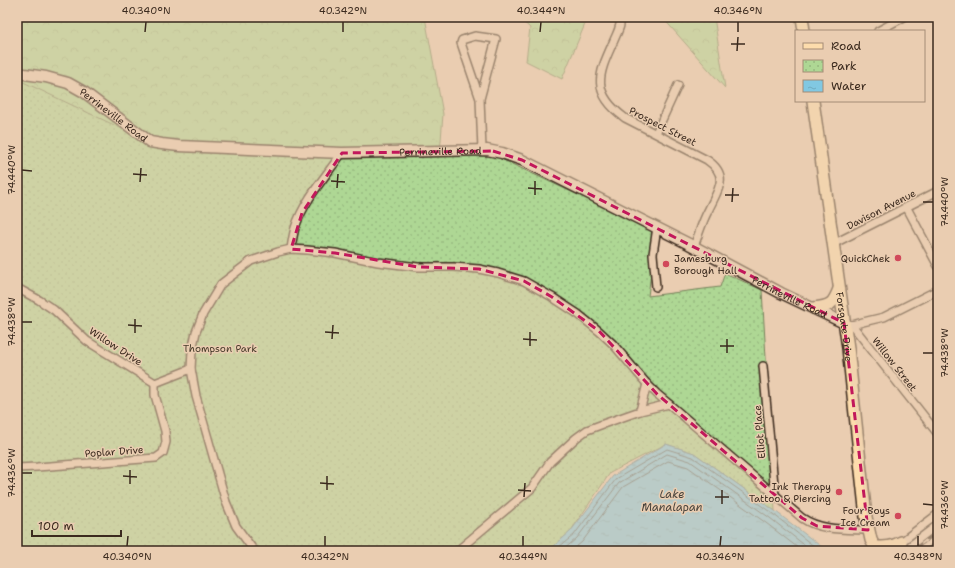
<svg xmlns="http://www.w3.org/2000/svg" width="955" height="568" font-family="'Shantell Sans',sans-serif">
	<defs>
		<pattern id="forest-crowns" width="20" height="18" patternUnits="userSpaceOnUse"><rect width="20" height="18" fill="#aed794"/><path d="M2 6a3 3 0 1 1 6 0M12 15a3 3 0 1 1 6 0" fill="none" stroke="#97b97f"/></pattern>
		<pattern id="park-dots" width="8" height="8" patternUnits="userSpaceOnUse"><rect width="8" height="8" fill="#aed794"/><path d="M2 2h.1M6 6h.1" fill="none" stroke="#97b97f" stroke-width="1.8" stroke-linecap="round"/></pattern>
		<pattern id="water-ripples" width="26" height="14" patternUnits="userSpaceOnUse"><rect width="26" height="14" fill="#81c8e2"/><path d="M2 4q2-2 4 0t4 0M15 11q2-2 4 0t4 0" fill="none" stroke="#70acc1"/></pattern>
	</defs>
	<rect width="100%" height="100%" fill="#eacdb1"/>
	<filter id="ink" filterUnits="userSpaceOnUse"><feTurbulence type="fractalNoise" baseFrequency=".025" numOctaves="2"/><feDisplacementMap in="SourceGraphic" scale="8" xChannelSelector="R" yChannelSelector="G"/><feConvolveMatrix kernelMatrix="1 2 1 2 8 2 1 2 1" color-interpolation-filters="sRGB"/></filter>
	<g filter="url(#ink)">
		<g fill="url(#forest-crowns)" stroke="#748059">
			<polygon points="17,17 425,17 443,114 440,154 491,155 511,160 503,186 17,551"/>
			<polygon points="518,17 588,17 562,79 526,61 530,28"/>
			<polygon points="662,17 714,17 725,88"/>
		</g>
		<polygon fill="url(#park-dots)" stroke="#748059" points="17,80 19,80 150,142 342,153 482,150 576,194 657,227 648,296 720,287 725,273 762,290 775,511 694,453 666,444 610,473 570,532 548,551 17,551"/>
		<polygon fill="url(#water-ripples)" stroke="#658994" points="666,444 694,453 775,511 827,551 548,551 570,532 613,476"/>
		<g fill="none" stroke-linecap="round" stroke-linejoin="round">
			<g stroke="#57696c" stroke-width="1">
				<polyline points="554,551 574,535 616,479 667,449 693,457 773,514 820,551"/>
				<polyline points="562,551 577,538 619,483 667,454 690,461 770,518 812,551"/>
				<polyline points="571,551 582,542 623,487 668,461 688,467 766,523 802,551"/>
			</g>
			<defs>
				<g id="street">
					<path d="M 620,17 C 622,24 618,31 615,38 C 600,72 588,91 625,118 L 707,160 C 731,176 717,191 708,211 C 702,222 699,234 694,246"/>
					<polyline points="878,31 904,17"/>
					<polyline points="480,99 461,43 462,40 475,36 496,39 480,99 482,150"/>
					<polyline points="656,133 678,85"/>
					<polyline points="907,208 938,266"/>
					<polyline points="833,244 938,191"/>
					<path d="M 291,249 C 292,242 293,235 295,228 C 304,200 326,176 342,153"/>
					<polyline points="656,287 653,254 657,227"/>
					<polyline points="17,288 39,300 54,310 87,341 155,383 191,369"/>
					<polyline points="848,324 852,325 863,322 884,317 938,290"/>
					<polyline points="852,325 938,434"/>
					<polyline points="763,366 775,495"/>
					<polyline points="640,411 647,384"/>
					<polyline points="17,468 37,467 156,458 163,453 166,442 165,431 155,395 155,383"/>
					<path d="M 255,551 L 252,548 L 236,526 L 226,502 L 196,396 L 191,369 L 192,351 L 196,332 L 203,314 L 221,284 L 251,261 L 278,252 L 291,249 L 307,250 L 335,253 L 378,262 L 418,267 L 454,267 L 479,269 L 498,273 L 524,281 L 552,297 L 578,314 L 599,331 L 613,344 L 647,384 L 657,394 L 669,404 L 802,518 C 821,531 846,529 868,530"/>
					<polyline points="457,551 532,488 550,462 576,438 587,430 603,424 640,411 669,404"/>
					<polyline points="894,551 901,542 938,514"/>
				</g>
				<g id="secondary">
					<path id="s1" d="M 17,73 L 46,77 L 68,83 L 84,92 L 150,142 L 162,144 L 179,146 L 342,153 L 487,150 L 502,153 L 522,160 L 689,244 L 781,293 L 844,323"/>
					<polyline points="933,551 938,547"/>
				</g>
				<g id="primary">
					<polyline points="802,17 804,31"/>
					<path id="s2" d="M 813,101 L 848,348 L 861,471 L 866,517 L 871,540 L 877,551"/>
					<path d="M 814,308 C 831,306 833,304 839,289"/>
					<path d="M 874,547 C 884,547 892,547 901,542"/>
				</g>
			</defs>
			<use href="#street" stroke="#3b2a1e" stroke-width="10"/>
			<use href="#secondary" stroke="#3b2a1e" stroke-width="13"/>
			<use href="#primary" stroke="#3b2a1e" stroke-width="14"/>
			<use href="#street" stroke="#eacdb1" stroke-width="7"/>
			<use href="#secondary" stroke="#eacdb1" stroke-width="10"/>
			<use href="#primary" stroke="#fddcac" stroke-width="11"/>
			<defs>
				<polyline id="rail" points="912,551 938,531"/>
			</defs>
			<use href="#rail" stroke="#3b2a1e" stroke-width="3.5"/>
			<use href="#rail" stroke="#eacdb1" stroke-width="2" stroke-dasharray="6" stroke-linecap="butt"/>
		</g>
	</g>
	<path d="M0 0H955V568H0ZM 493,151 L 522,160 L 844,323 L 868,530 L 817,526 L 802,518 L 657,394 L 599,331 L 552,297 L 524,281 L 479,269 L 418,267 L 335,253 L 291,249 L 302,213 L 342,153 Z" fill="#eacdb1" fill-opacity=".55" fill-rule="evenodd"/>
	<path fill="none" stroke="#c2185b" stroke-width="3" stroke-dasharray="8 5" stroke-linejoin="round" d="M 493,151 L 522,160 L 844,323 L 868,530 L 817,526 L 802,518 L 657,394 L 599,331 L 552,297 L 524,281 L 479,269 L 418,267 L 335,253 L 291,249 L 302,213 L 342,153 Z"/>
	<path fill="none" stroke="#3b2a1e" stroke-width="1.5" d="M 145,32 L 146,22M 343,32 L 343,22M 540,32 L 541,22M 738,32 L 738,22M 731,44 L 745,44M 737,51 L 738,37M 22,170 L 32,171M 133,174 L 147,175M 331,181 L 345,182M 140,182 L 141,168M 337,188 L 338,174M 528,188 L 542,189M 535,195 L 535,181M 725,195 L 739,195M 732,202 L 733,188M 923,202 L 933,202M 22,322 L 32,322M 128,325 L 142,326M 325,332 L 339,333M 135,333 L 135,319M 332,339 L 333,325M 523,339 L 537,340M 530,346 L 530,332M 720,346 L 734,346M 727,353 L 727,339M 923,353 L 933,353M 22,473 L 32,473M 123,476 L 137,477M 320,483 L 334,484M 130,484 L 130,470M 327,490 L 327,476M 518,490 L 531,491M 524,497 L 525,483M 715,497 L 729,497M 722,504 L 722,490M 923,504 L 933,505M 127,546 L 128,536M 325,546 L 325,536M 523,546 L 523,536M 720,546 L 721,536M 918,546 L 918,536"/>
	<g fill="#d1495b" stroke="#eacdb1" stroke-width="1.5">
		<circle cx="898" cy="258" r="4"/>
		<circle cx="666" cy="264" r="4"/>
		<circle cx="839" cy="492" r="4"/>
		<circle cx="898" cy="516" r="4"/>
	</g>
	<g text-anchor="middle" stroke-width="3" stroke-linejoin="round" paint-order="stroke">
		<g font-size="10" fill="#3b2a1e" stroke="#eacdb1">
			<text dy="4" stroke="none"><textPath href="#s1" startOffset="108">Perrineville Road</textPath></text>
			<text transform="translate(663 126) rotate(27)" y="4">Prospect Street</text>
			<text dy="4" stroke="none"><textPath href="#s1" startOffset="444">Perrineville Road</textPath></text>
			<text transform="translate(881 209) rotate(-27)" y="4">Davison Avenue</text>
			<text dy="4" stroke="none"><textPath href="#s1" startOffset="828">Perrineville Road</textPath></text>
			<text dy="4" stroke="none"><textPath href="#s2" startOffset="228">Forsgate Drive</textPath></text>
			<text transform="translate(116 346) rotate(33)" y="4">Willow Drive</text>
			<text transform="translate(895 364) rotate(52)" y="4">Willow Street</text>
			<text transform="translate(759 432) rotate(-95)" y="4">Elliot Place</text>
			<text transform="translate(114 451) rotate(-4)" y="4">Poplar Drive</text>
		</g>
		<g font-size="10" fill="#3b2a1e" stroke="#eacdb1" text-anchor="end">
			<text x="674" y="262" text-anchor="start">Jamesburg<tspan x="674" dy="12">Borough Hall</tspan></text>
			<text x="890" y="262">QuickChek</text>
			<text x="831" y="490">Ink Therapy<tspan x="831" dy="12">Tattoo &amp; Piercing</tspan></text>
			<text x="890" y="514">Four Boys<tspan x="890" dy="12">Ice Cream</tspan></text>
		</g>
		<g font-size="10" fill="#463b2a" stroke="#eacdb1">
			<text x="220" y="352">Thompson Park</text>
		</g>
		<g font-size="11" font-style="italic" fill="#46423b" stroke="#eacdb1">
			<text x="672" y="498">Lake<tspan x="672" dy="13">Manalapan</tspan></text>
		</g>
	</g>
	<rect width="955" height="568" fill="none" stroke="#eacdb1" stroke-width="44"/>
	<rect x="795" y="30" width="130" height="72" fill="#eacdb1" stroke="#a48c76"/>
	<rect x="803" y="43" width="20" height="6" fill="#fddcac" stroke="#a48c76"/>
	<text x="831" y="50" font-size="12" fill="#3b2a1e">Road</text>
	<rect x="803" y="60" width="20" height="12" fill="url(#park-dots)" stroke="#a48c76"/>
	<text x="831" y="70" font-size="12" fill="#3b2a1e">Park</text>
	<rect x="803" y="80" width="20" height="12" fill="url(#water-ripples)" stroke="#a48c76"/>
	<text x="831" y="90" font-size="12" fill="#3b2a1e">Water</text>
	<path d="M32 530v6h89v-6" fill="none" stroke="#3b2a1e" stroke-width="2"/>
	<text x="38" y="530" font-size="12" fill="#3b2a1e" stroke="#eacdb1" stroke-width="3" paint-order="stroke">100 m</text>
	<rect x="22" y="22" width="911" height="524" fill="none" stroke="#3b2a1e" stroke-width="1.5"/>
	<g font-size="10" text-anchor="middle" fill="#3b2a1e">
		<text x="146" y="14">40.340°N</text>
		<text x="343" y="14">40.342°N</text>
		<text x="541" y="14">40.344°N</text>
		<text x="738" y="14">40.346°N</text>
		<text transform="translate(11 170) rotate(-90)" y="4">74.440°W</text>
		<text transform="translate(944 202) rotate(-90)" y="4">74.440°W</text>
		<text transform="translate(11 322) rotate(-90)" y="4">74.438°W</text>
		<text transform="translate(944 353) rotate(-90)" y="4">74.438°W</text>
		<text transform="translate(11 473) rotate(-90)" y="4">74.436°W</text>
		<text transform="translate(944 505) rotate(-90)" y="4">74.436°W</text>
		<text x="127" y="560">40.340°N</text>
		<text x="325" y="560">40.342°N</text>
		<text x="523" y="560">40.344°N</text>
		<text x="720" y="560">40.346°N</text>
		<text x="918" y="560">40.348°N</text>
	</g>
</svg>
